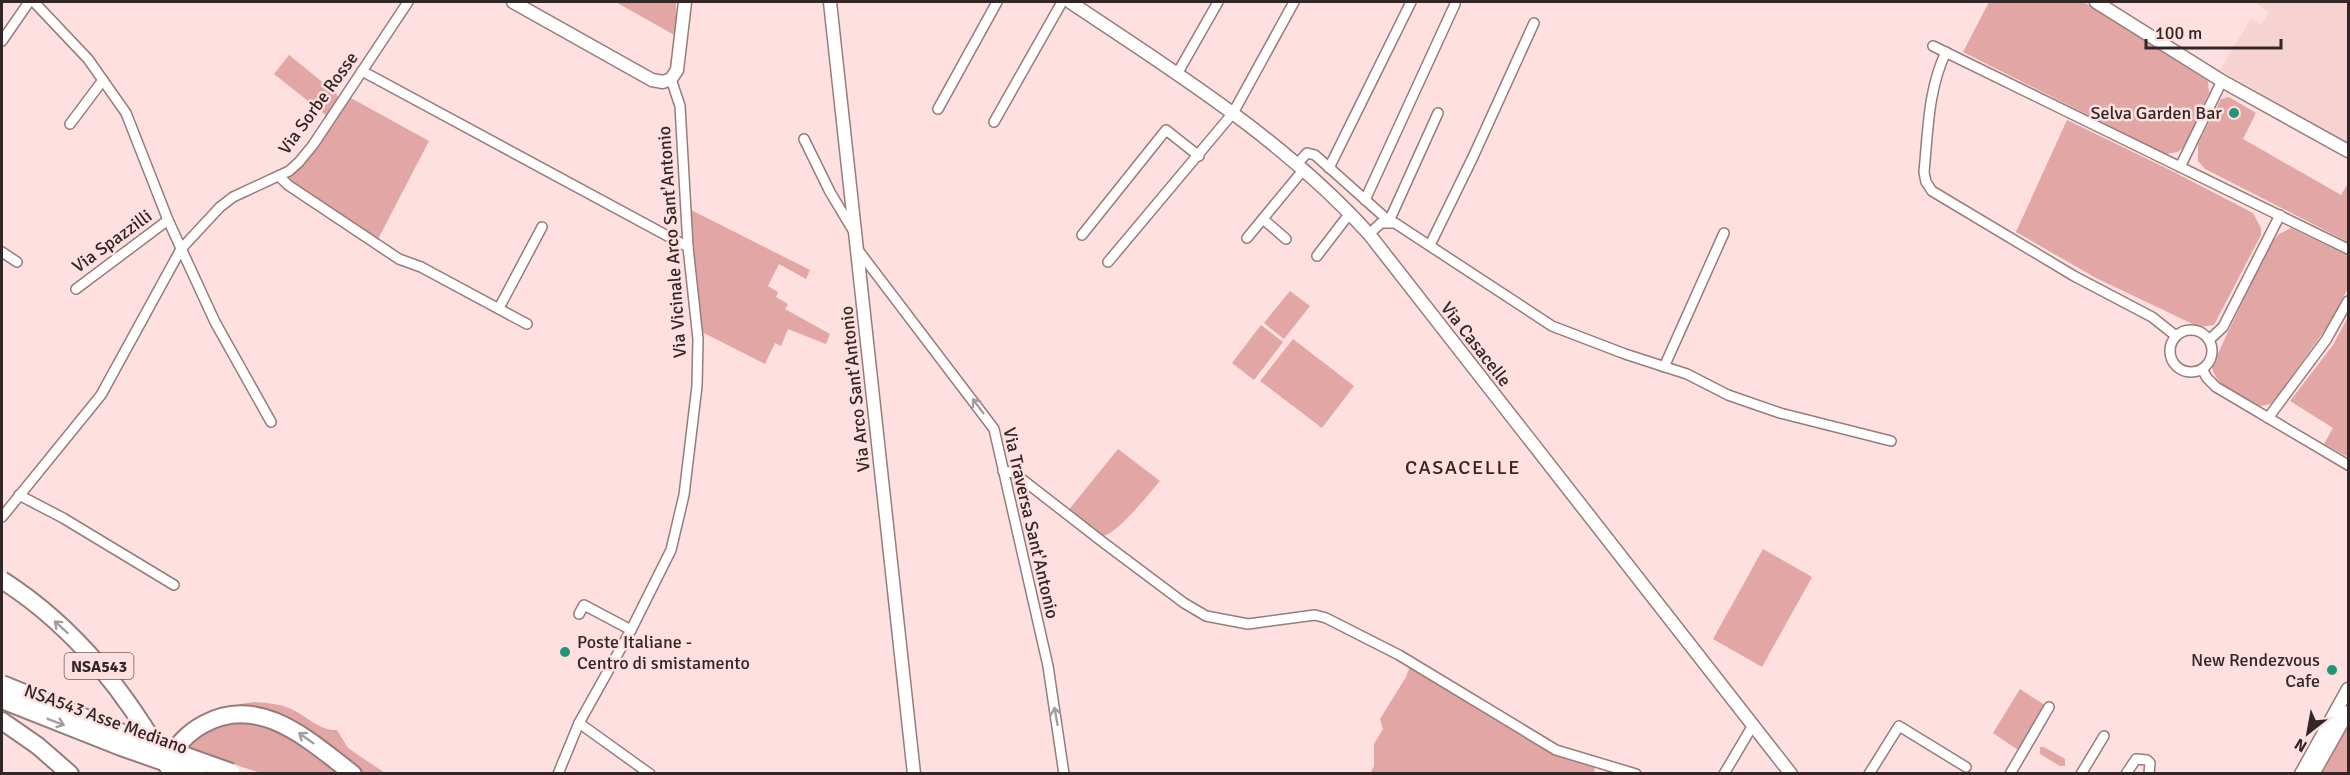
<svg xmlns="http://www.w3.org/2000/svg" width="2350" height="775" font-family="Signika,sans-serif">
	<rect width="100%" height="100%" fill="#fde0df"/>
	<polygon fill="#f6d2d0" points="2254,2 2348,2 2348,143 2220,70 2251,18 2261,25 2269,12"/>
	<g fill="#e2a6a4">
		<polygon points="615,2 676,2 676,36 621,5"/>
		<polygon points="1989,2 2084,2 2208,81 2209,93 2185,146 2178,152 2166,154 1963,52"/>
		<polygon points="289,55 336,93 338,98 327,116 274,74"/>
		<polygon points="349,97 429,141 378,239 294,183 288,176 304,162"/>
		<polygon points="2229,97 2256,113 2243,139 2341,195 2348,184 2348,242 2205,169 2198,161 2198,144 2221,99"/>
		<polygon points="2067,120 2170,170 2253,213 2261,228 2261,235 2214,325 2199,327 2096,278 2016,232"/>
		<polygon points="689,209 810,270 806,279 779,264 768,286 778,292 776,297 788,304 785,309 830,334 826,344 788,329 781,346 775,343 765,364 702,332"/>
		<path d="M 2291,228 L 2348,256 L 2348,288 L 2330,323 L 2278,395 L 2271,404 L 2261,406 C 2243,399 2214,386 2212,366 L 2270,244 L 2279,234 Z"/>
		<polygon points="1290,291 1310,306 1284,339 1264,323"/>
		<polygon points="2348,317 2348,457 2324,444 2333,428 2290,401 2333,345"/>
		<polygon points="1261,325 1283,342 1254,380 1232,363"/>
		<polygon points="1293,339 1354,386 1322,428 1260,381"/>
		<path d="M 1118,449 L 1160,481 C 1149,493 1115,538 1100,536 L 1067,512 Z"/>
		<polygon points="1763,549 1812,577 1762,667 1713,639"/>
		<polygon points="1410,666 1554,751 1595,765 1594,774 1370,774 1374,766 1374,744 1383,729 1380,719 1406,677"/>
		<polygon points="2020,689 2046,706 2018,750 1993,733"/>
		<path d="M 255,702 C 269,703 281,704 293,710 C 308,717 320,731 337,730 L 348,748 L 385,773 L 360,773 L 249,710 L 175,743 L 169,740 C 193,714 221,706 255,702 Z"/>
		<path d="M 231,722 C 245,722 260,721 274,727 C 298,736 320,758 340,773 L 261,773 L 227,762 L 223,773 L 169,774 L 184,746 L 202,733 Z"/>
		<polygon points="2348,724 2348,773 2320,773"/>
		<polygon points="2040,747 2044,747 2065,759 2065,766 2060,766 2040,754"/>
	</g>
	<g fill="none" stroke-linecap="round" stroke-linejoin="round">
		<defs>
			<g id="street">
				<polyline points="34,2 88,59 126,113 168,220 215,322 271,422"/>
				<polyline points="2,41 29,2"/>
				<polyline points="1933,46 2348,249"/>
				<path d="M 1946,52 C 1928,89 1928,132 1924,172 L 1926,182 L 1932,191 L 2074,276 L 2152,317 L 2176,336"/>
				<polyline points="362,71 688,247"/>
				<polyline points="1177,74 1218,2"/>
				<polyline points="938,109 997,2"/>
				<polyline points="994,122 1062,2"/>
				<polyline points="70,124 103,80"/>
				<polyline points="804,139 830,192 854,232"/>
				<polyline points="1297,164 1307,153 1315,155 1389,221"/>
				<polyline points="2180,167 2222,81"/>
				<polyline points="1329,168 1411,2"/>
				<polyline points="279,176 288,185 399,259 421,267 527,324"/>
				<polyline points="1365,200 1455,4"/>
				<polyline points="1263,219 1286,239"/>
				<polyline points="1390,219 1438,113"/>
				<polyline points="1369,234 1381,223 1395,223 1552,326 1625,354 1687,374 1728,395 1780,413 1891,441"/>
				<polyline points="1082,235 1166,130 1199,156"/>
				<polyline points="1247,238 1304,169"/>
				<polyline points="1430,245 1473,157 1534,23"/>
				<polyline points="858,250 994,429 1048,666 1064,774"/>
				<polyline points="2,252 17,262"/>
				<polyline points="1317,256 1350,213"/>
				<polyline points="1108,262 1233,113 1294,2"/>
				<polyline points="76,289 168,220"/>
				<polyline points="499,308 542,227"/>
				<circle cx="2191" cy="351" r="21"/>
				<polyline points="2209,340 2223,327 2280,215"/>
				<polyline points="1664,367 1724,233"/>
				<polyline points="2202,369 2207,378 2216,387 2348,465"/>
				<polyline points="2268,418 2326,340 2348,301"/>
				<polyline points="1003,471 1014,473 1104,543 1184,603 1206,616 1248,624 1315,615 1326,618 1399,655 1556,750 1636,774"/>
				<polyline points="19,495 63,518 174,585"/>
				<polyline points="2,517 101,395 181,249 220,207 233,197 289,171 299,162 313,145 408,2"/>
				<polyline points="579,614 584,605 631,630"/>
				<polyline points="558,774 579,723"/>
				<polyline points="650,774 579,723 631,630 671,550 684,495 697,386 698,339 688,247 680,106 671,79"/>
				<polyline points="1724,774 1753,725"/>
				<polyline points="1869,774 1899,726 1966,767"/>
				<polyline points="2010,774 2049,707"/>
				<polyline points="2081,774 2104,736"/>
				<polyline points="2126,774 2136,759 2147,760 2150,763 2149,774"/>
			</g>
			<g id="secondary">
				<polyline points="513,2 652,80 663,82 671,79 677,70 685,2"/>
				<polyline points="830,2 914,774"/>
				<path d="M 1070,2 C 1175,72 1284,140 1369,234 L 1791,774"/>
				<polyline points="2096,2 2222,81 2348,151"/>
				<polyline points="2301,774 2348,689"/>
				<polyline points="2313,774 2348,712"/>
			</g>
			<g id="highway">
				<polyline points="2,721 38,746 70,774"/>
				<path d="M 168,764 C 175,746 187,733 204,724 C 260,693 311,742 353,774"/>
			</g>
		</defs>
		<use href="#street" stroke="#967c7a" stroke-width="12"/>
		<use href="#secondary" stroke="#967c7a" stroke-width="15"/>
		<use href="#highway" stroke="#967c7a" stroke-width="20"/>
		<use href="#street" stroke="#fff" stroke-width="9"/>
		<use href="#secondary" stroke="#fff" stroke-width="12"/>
		<use href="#highway" stroke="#fff" stroke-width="16"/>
		<defs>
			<g id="highway-bridge">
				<path d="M 2,580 C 77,628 129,696 172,774"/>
				<polyline points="2,684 130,736 231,772"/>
				<polyline points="2,700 121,747 198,774"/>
			</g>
		</defs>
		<use href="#highway-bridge" stroke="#967c7a" stroke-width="20" stroke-linecap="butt"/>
		<use href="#highway-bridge" stroke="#fff" stroke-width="16"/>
	</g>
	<defs><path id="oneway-shaft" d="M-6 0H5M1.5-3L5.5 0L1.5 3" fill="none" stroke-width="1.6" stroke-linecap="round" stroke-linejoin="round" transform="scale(1.5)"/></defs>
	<g stroke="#a39e9d">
		<use href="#oneway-shaft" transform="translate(978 406) rotate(-127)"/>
		<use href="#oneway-shaft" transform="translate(61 627) rotate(-138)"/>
		<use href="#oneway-shaft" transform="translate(1056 716) rotate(-100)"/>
		<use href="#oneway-shaft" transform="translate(56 722) rotate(21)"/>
		<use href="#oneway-shaft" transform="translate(306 738) rotate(-145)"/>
	</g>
	<g fill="#229477" stroke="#fde0df" stroke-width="2">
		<circle cx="2234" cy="113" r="6"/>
		<circle cx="565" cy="652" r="6"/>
		<circle cx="2332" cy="670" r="6"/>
	</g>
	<g text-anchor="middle" stroke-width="5" stroke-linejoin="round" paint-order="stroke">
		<rect fill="#fde0df" stroke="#6f5e5e" stroke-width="1.5" x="64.5" y="653" width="69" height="26" rx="4.5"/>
		<g font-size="16" font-weight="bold" fill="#322726">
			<text x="99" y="672">NSA543</text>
		</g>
		<g font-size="18" fill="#322726" stroke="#fde0df">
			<text transform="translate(318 103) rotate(-54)" y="6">Via Sorbe Rosse</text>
			<text transform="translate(112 241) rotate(-36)" y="6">Via Spazzilli</text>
			<text transform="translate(672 242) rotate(-94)" y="6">Via Vicinale Arco Sant'Antonio</text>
			<text transform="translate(1476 344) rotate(52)" y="6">Via Casacelle</text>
			<text transform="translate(855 389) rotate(-96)" y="6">Via Arco Sant'Antonio</text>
			<text transform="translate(1031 523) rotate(77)" y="6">Via Traversa Sant'Antonio</text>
			<text transform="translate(106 719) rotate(20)" y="6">NSA543 Asse Mediano</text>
		</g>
		<g font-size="18" fill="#322726" stroke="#fde0df" text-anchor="end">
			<text x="2222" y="119">Selva Garden Bar</text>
			<text x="577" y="648" text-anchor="start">Poste Italiane -<tspan x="577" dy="21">Centro di smistamento</tspan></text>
			<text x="2320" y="666">New Rendezvous<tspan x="2320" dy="21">Cafe</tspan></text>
		</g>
		<g font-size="20" letter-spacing="1.5" fill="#382322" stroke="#fde0df">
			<text x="1463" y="474">CASACELLE</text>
		</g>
	</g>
	<rect width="2350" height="775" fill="none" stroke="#322726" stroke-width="6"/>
	<g transform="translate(2308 733) rotate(211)" stroke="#fde0df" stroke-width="4.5" paint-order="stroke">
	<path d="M0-4.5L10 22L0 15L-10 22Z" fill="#322726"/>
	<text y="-9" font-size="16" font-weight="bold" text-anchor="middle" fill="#322726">N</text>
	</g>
	<path d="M2146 39v9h135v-9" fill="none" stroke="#322726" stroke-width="3"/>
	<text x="2155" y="39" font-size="18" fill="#322726" stroke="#fde0df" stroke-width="4.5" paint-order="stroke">100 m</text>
</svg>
